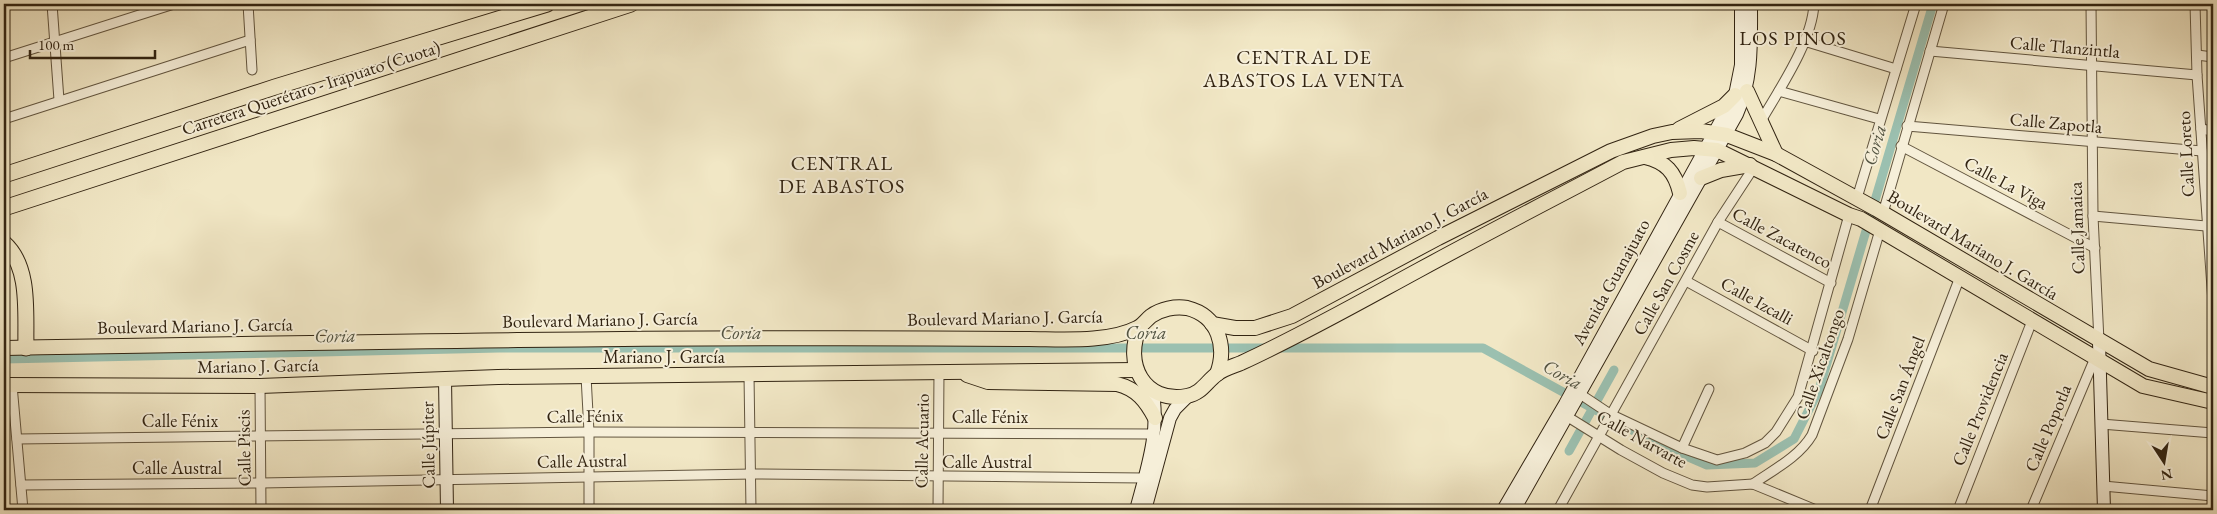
<svg xmlns="http://www.w3.org/2000/svg" width="2217" height="514" font-family="'EB Garamond',serif">
	<rect width="100%" height="100%" fill="#f1e7c5"/>
	<filter id="stains"><feTurbulence type="fractalNoise" baseFrequency=".004" numOctaves="4"/><feColorMatrix values="0 0 0 0 .2 0 0 0 0 .09 0 0 0 0 .02 0 0 0 .5 -.17"/></filter>
	<radialGradient id="worn" r=".72"><stop offset=".6" stop-color="#630" stop-opacity="0"/><stop offset="1" stop-color="#630" stop-opacity=".3"/></radialGradient>
	<g fill="none" stroke-linecap="round" stroke-linejoin="round">
		<g stroke="#9bc0b0" stroke-width="9">
			<polyline points="4,359 499,348 1483,348 1654,442 1707,465 1755,463 1794,439 1819,390 1933,4"/>
			<polyline points="1569,451 1614,370"/>
		</g>
		<defs>
			<g id="street">
				<polyline points="52,4 59,100"/>
				<polyline points="248,4 252,70"/>
				<polyline points="2091,4 2093,216 2099,341"/>
				<polyline points="2195,4 2197,75 2213,302"/>
				<polyline points="1804,41 1896,69"/>
				<polyline points="1930,51 2197,75"/>
				<polyline points="2197,55 2213,57"/>
				<polyline points="4,58 174,4"/>
				<polyline points="1779,91 1879,119"/>
				<polyline points="4,119 250,40"/>
				<path d="M 1761,121 C 1780,88 1812,42 1814,4"/>
				<polyline points="1907,126 2202,151"/>
				<polyline points="2201,129 2213,131"/>
				<polyline points="1901,146 2095,248"/>
				<polyline points="1857,198 1916,4"/>
				<polyline points="1883,213 1944,4"/>
				<polyline points="2093,216 2206,226"/>
				<polyline points="1718,222 1831,283"/>
				<polyline points="1686,281 1813,351"/>
				<polyline points="749,375 751,510"/>
				<polyline points="586,376 589,432 589,510"/>
				<polyline points="12,385 23,510"/>
				<polyline points="260,386 261,510"/>
				<polyline points="1580,394 1610,414 1682,448 1717,460 1745,453 1765,443 1776,432 1798,397 1849,215"/>
				<polyline points="1568,417 1621,450 1663,473 1692,485 1707,487 1753,484 1816,510"/>
				<polyline points="2101,424 2213,433"/>
				<polyline points="17,439 589,432 1154,434"/>
				<polyline points="1682,448 1709,389"/>
				<path d="M 1753,484 C 1773,470 1799,457 1812,435 L 1848,339 L 1880,230"/>
				<polyline points="21,485 261,483 752,474 1144,478"/>
				<polyline points="2103,486 2213,496"/>
				<polyline points="938,510 939,371"/>
				<polyline points="1558,510 1718,222 1754,167"/>
				<polyline points="1870,510 1960,277"/>
				<polyline points="1958,510 2032,321"/>
				<polyline points="2031,510 2095,358"/>
			</g>
			<g id="secondary">
				<polyline points="2099,342 2104,510"/>
				<polyline points="445,379 447,510"/>
				<path d="M 1136,510 C 1146,472 1161,429 1152,389"/>
				<polyline points="1145,510 1170,418 1175,409 1188,396"/>
				<polyline points="1503,510 1565,404 1735,95 1741,65 1741,4"/>
				<path d="M 1514,510 L 1737,114 C 1753,79 1751,42 1751,4"/>
			</g>
			<g id="primary">
				<polyline points="1747,91 1776,154"/>
				<polyline points="1679,129 1724,106 1735,95"/>
				<path d="M 1645,157 C 1666,162 1675,172 1680,193"/>
				<polyline points="1701,178 1721,170 1750,165"/>
				<polyline points="1212,324 1235,328 1255,328 1292,316 1438,238 1611,151 1653,136 1672,132 1701,131 1727,135 1776,154 1876,209 2149,369 2213,387"/>
				<path d="M 1140,327 C 1123,363 1144,404 1187,396 C 1202,393 1206,382 1217,374 C 1223,369 1234,366 1241,363 C 1302,335 1360,302 1419,270 C 1487,233 1555,198 1623,162 L 1671,150 L 1694,148 L 1717,150 L 1849,215 L 1861,219 L 2143,386 L 2213,402"/>
				<path d="M 4,348 C 346,342 687,336 1029,339 C 1060,339 1108,343 1137,328 C 1142,326 1146,320 1151,316 C 1161,309 1175,306 1187,308 C 1219,316 1227,347 1217,374"/>
				<path d="M 967,375 L 988,382 L 1117,384 C 1137,389 1146,401 1155,418"/>
				<polyline points="4,385 260,386 498,377 1136,370"/>
			</g>
			<g id="highway">
				<polyline points="4,175 275,87 547,4"/>
				<polyline points="4,208 631,4"/>
				<path d="M 4,243 C 31,267 25,314 26,348"/>
			</g>
		</defs>
		<use href="#street" stroke="#62553f" stroke-width="11"/>
		<use href="#secondary" stroke="#322412" stroke-width="14"/>
		<use href="#primary" stroke="#322412" stroke-width="16"/>
		<use href="#highway" stroke="#322412" stroke-width="17"/>
		<use href="#street" stroke="#f6efd9" stroke-width="9"/>
		<use href="#secondary" stroke="#f6efd9" stroke-width="12"/>
		<use href="#primary" stroke="#f1e7c5" stroke-width="14"/>
		<use href="#highway" stroke="#f1e7c5" stroke-width="15"/>
	</g>
	<g text-anchor="middle" stroke-width="4" stroke-linejoin="round" paint-order="stroke">
		<g font-size="18" fill="#322412" stroke="#f6efd9">
			<text transform="translate(2065 47) rotate(5)" y="6">Calle Tlanzintla</text>
			<text transform="translate(311 88) rotate(-18)" y="6">Carretera Querétaro - Irapuato (Cuota)</text>
			<text transform="translate(2056 123) rotate(5)" y="6">Calle Zapotla</text>
			<text transform="translate(2186 154) rotate(-93)" y="6">Calle Loreto</text>
			<text transform="translate(2006 183) rotate(28)" y="6">Calle La Viga</text>
			<text transform="translate(2077 228) rotate(-92)" y="6">Calle Jamaica</text>
			<text transform="translate(1400 238) rotate(-28)" y="6">Boulevard Mariano J. García</text>
			<text transform="translate(1782 238) rotate(28)" y="6">Calle Zacatenco</text>
			<text transform="translate(1973 245) rotate(31)" y="6">Boulevard Mariano J. García</text>
			<text transform="translate(1611 282) rotate(-61)" y="6">Avenida Guanajuato</text>
			<text transform="translate(1666 283) rotate(-61)" y="6">Calle San Cosme</text>
			<text transform="translate(1757 301) rotate(29)" y="6">Calle Izcalli</text>
			<text transform="translate(1005 318) rotate(-1)" y="6">Boulevard Mariano J. García</text>
			<text transform="translate(600 320) rotate(-1)" y="6">Boulevard Mariano J. García</text>
			<text transform="translate(195 326) rotate(-1)" y="6">Boulevard Mariano J. García</text>
			<text x="664" y="363">Mariano J. García</text>
			<text transform="translate(1820 364) rotate(-71)" y="6">Calle Xicaltongo</text>
			<text transform="translate(258 366) rotate(-1)" y="6">Mariano J. García</text>
			<text transform="translate(1900 388) rotate(-69)" y="6">Calle San Ángel</text>
			<text transform="translate(1980 409) rotate(-68)" y="6">Calle Providencia</text>
			<text transform="translate(585 416) rotate(-1)" y="6">Calle Fénix</text>
			<text x="990" y="423">Calle Fénix</text>
			<text x="180" y="427">Calle Fénix</text>
			<text transform="translate(2048 428) rotate(-67)" y="6">Calle Popotla</text>
			<text transform="translate(1642 439) rotate(29)" y="6">Calle Narvarte</text>
			<text transform="translate(922 441) rotate(-89)" y="6">Calle Acuario</text>
			<text transform="translate(428 445) rotate(-91)" y="6">Calle Júpiter</text>
			<text transform="translate(244 448) rotate(-91)" y="6">Calle Piscis</text>
			<text transform="translate(582 461) rotate(-1)" y="6">Calle Austral</text>
			<text x="987" y="468">Calle Austral</text>
			<text x="177" y="474">Calle Austral</text>
		</g>
		<g font-size="19" font-style="italic" fill="#525341" stroke="#f6efd9">
			<text transform="translate(1874 145) rotate(-74)" y="7">Coria</text>
			<text x="741" y="339">Coria</text>
			<text x="1146" y="339">Coria</text>
			<text transform="translate(335 335) rotate(-1)" y="7">Coria</text>
			<text transform="translate(1563 374) rotate(29)" y="7">Coria</text>
		</g>
		<g font-size="20" letter-spacing="1" fill="#322412" stroke="#f6efd9">
			<text x="1793" y="45">LOS PINOS</text>
			<text x="1304" y="64">CENTRAL DE<tspan x="1304" dy="23">ABASTOS LA VENTA</tspan></text>
			<text x="842" y="170">CENTRAL<tspan x="842" dy="23">DE ABASTOS</tspan></text>
		</g>
	</g>
	<rect width="2217" height="514" fill="none" stroke="#f1e7c5" stroke-width="20"/>
	<rect x="5" y="5" width="2207" height="504" fill="none" stroke="#322412" stroke-width="2.5"/>
	<rect x="10" y="10" width="2197" height="494" fill="none" stroke="#322412"/>
	<g transform="translate(2164 462) rotate(168)" stroke="#f6efd9" stroke-width="4" paint-order="stroke">
	<path d="M0-4L9 19L0 12L-9 19Z" fill="#322412"/>
	<text y="-8" font-size="14" font-weight="bold" text-anchor="middle" fill="#322412">N</text>
	</g>
	<path d="M30 50v8h125v-8" fill="none" stroke="#322412" stroke-width="2.5"/>
	<text x="38" y="50" font-size="15" fill="#322412" stroke="#f6efd9" stroke-width="4" paint-order="stroke">100 m</text>
	<rect width="100%" height="100%" filter="url(#stains)"/>
	<rect width="100%" height="100%" fill="url(#worn)"/>
</svg>
